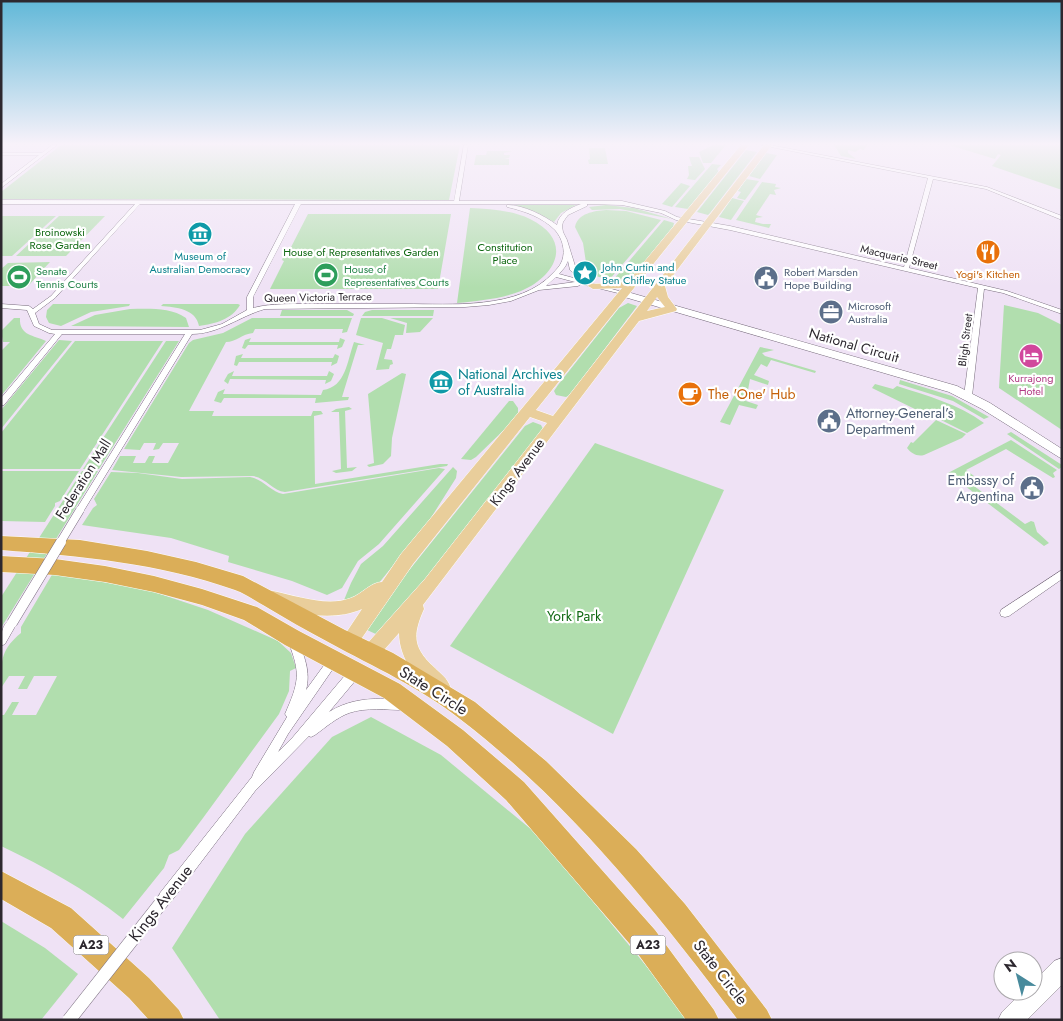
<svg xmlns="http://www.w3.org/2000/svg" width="1063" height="1021" font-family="Jost,sans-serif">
	<rect width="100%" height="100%" fill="#efe2f5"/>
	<g fill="#b1deae">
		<polygon points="61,145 460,145 449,200 1,199 1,192"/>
		<polygon points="713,145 726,145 711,163 703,163 699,152"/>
		<polygon points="834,145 867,145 864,150 860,149 855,152 848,150 848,153 856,159 841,156"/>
		<polygon points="949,145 1062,145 1062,190 992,166 1001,155 998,154 995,159"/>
		<polygon points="589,148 605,148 608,164 589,164 588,160 590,159"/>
		<polygon points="746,150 757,152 710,213 708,215 697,212"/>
		<polygon points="487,151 512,151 504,153 504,155 510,155 509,158 504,159 509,159 509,165 474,165 476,155 486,155"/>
		<polygon points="766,153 777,155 760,179 749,176"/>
		<polygon points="689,157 699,157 705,169 695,180 687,179 689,175 688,166 692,166"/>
		<polygon points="712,164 721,165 717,169 719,172 688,209 675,207"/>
		<polygon points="746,179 759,181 745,200 737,198 741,192 738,191"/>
		<polygon points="762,182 776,184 775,187 781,188 774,190 776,195 770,194 756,215 763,217 756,218 755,222 763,224 771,224 769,228 736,220"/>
		<polygon points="681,183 690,186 672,207 662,204"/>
		<polygon points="732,198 744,201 731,220 719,217"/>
		<polygon points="515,205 576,205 561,213 554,222 536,212"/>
		<polygon points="606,205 634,208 672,219 620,209 592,210 589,207"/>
		<path d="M 470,208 C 490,209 511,210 530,219 C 573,240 558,275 521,291 C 501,299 478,301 457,303 Z"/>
		<path d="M 606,210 L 626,211 L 661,220 L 609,280 L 596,276 L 587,269 L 583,243 L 575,227 C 578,213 594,211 606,210 Z"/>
		<polygon points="308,214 451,214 438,289 270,289 284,261 282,260 284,255 287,255"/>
		<polygon points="1,216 56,216 12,256 1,256"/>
		<polygon points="59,216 105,216 66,256 16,256"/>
		<polygon points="664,220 674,223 673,227 631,278 619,284 613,280"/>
		<polygon points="50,262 28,286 1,286 1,269 8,263"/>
		<polygon points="628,303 637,306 570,395 566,397 556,395 554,391 558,385 619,308"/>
		<polygon points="53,304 130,304 129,306 91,312 61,326 49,323 46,317 47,310"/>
		<path d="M 163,304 L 238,304 L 240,305 C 232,319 215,324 199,326 C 196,309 176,307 161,306 Z"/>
		<polygon points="1004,305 1038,313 1062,325 1062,430 999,388"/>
		<path d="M 130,309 C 148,309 170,307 186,318 L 189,327 L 71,326 L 95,315 Z"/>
		<polygon points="282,310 347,310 354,314 353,316 280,316"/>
		<polygon points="372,310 434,310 433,316 362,316 365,312"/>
		<path d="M 14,318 L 20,318 C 19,336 34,335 46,341 L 1,396 L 1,351 L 10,342 L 3,342 L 1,331 Z"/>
		<path d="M 252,318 L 352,318 L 347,332 L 342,333 L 343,329 L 255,329 L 253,333 C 242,334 236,342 226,342 L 189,411 L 214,411 L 212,416 L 311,416 L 313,411 L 321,411 L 323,414 L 314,416 L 315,484 L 440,464 L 448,464 L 447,466 L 285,492 C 273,491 266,478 253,476 L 181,477 L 112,470 L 120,456 L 136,456 L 133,463 L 145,463 L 149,456 L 155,456 L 152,463 L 168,463 L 179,443 L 163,443 L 159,449 L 153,450 L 156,443 L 144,443 L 140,450 L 124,449 L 189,343 L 193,340 L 223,333 Z"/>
		<polygon points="361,318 382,318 405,325 403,335 395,335 391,349 387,349 384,359 392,360 393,364 390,365 389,369 376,370 383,343 356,335"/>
		<polygon points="390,318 433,318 420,332 406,333 407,323"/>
		<polygon points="251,338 249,342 339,342 340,338 345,340 342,347 337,349 338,345 248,345 245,349 242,348 245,340"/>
		<polygon points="59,340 72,341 1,429 1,410"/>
		<polygon points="75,341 163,341 80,469 1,469 1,433"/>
		<polygon points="166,341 179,341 99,469 83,469"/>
		<path d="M 354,342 L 365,345 L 358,345 L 342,397 L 349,397 L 348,400 L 315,403 L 316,398 L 224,398 L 221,403 L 214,401 L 218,392 L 225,389 L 223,394 L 321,395 L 323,390 C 346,387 347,361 354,342 Z"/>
		<polygon points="760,347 774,350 762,353 765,356 816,371 815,373 771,360 767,367 761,364 754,375 769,381 768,385 750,379 746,401 758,405 756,409 739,405 730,425 720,422"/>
		<polygon points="243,354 241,358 333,358 335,354 339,356 337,363 331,366 332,362 239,362 237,366 234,365 236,356"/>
		<polygon points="234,371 232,376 327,376 329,371 334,374 331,381 325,384 326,380 230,379 228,384 224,381 228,374"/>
		<polygon points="402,373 406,374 392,438 391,456 383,464 369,467 367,465 374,463 368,394"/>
		<polygon points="900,380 952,396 989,417 984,419 953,401 899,384"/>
		<path d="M 875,384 L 893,389 L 897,386 C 928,396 958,404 984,423 L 967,433 L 941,420 L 938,418 L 939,415 L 936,413 L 934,415 L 925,411 L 923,413 L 872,388 Z"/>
		<polygon points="509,401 513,401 518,408 518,414 513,421 476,457 471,460 461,459"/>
		<polygon points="349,407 352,409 345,411 347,468 357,467 352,471 336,473 332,471 341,469 339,412 331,412 336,409"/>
		<path d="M 936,420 L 966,434 L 962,438 L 924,455 C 917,457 911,453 907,448 L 911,442 L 913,443 Z"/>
		<polygon points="533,422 541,425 543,429 421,588 378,635 367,630 378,609 525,426"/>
		<polygon points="1011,432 1062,465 1062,467 1059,469 1007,434"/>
		<polygon points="1011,440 1057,470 1053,473 1055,477 1053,478 1006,449 966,470 974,476 966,480 1025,524 1031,521 1034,522 1037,532 1049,543 1044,546 948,473"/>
		<polygon points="595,443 724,490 613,734 450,646"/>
		<polygon points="453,467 457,471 456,478 427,524 378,584 342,605 351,583 361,564 383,546"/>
		<path d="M 439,468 L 445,469 L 379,544 L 358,561 L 342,588 L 327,595 L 292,581 L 228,562 L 229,556 L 171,538 L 82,525 L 93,508 L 97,505 L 94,499 L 111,472 L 138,473 L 182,479 L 250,477 C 263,479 271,492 283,494 Z"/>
		<polygon points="1,471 79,471 60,501 55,503 55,506 45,522 1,521"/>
		<polygon points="82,471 98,471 1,628 1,597"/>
		<path d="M 53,573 L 148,590 L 208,610 L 278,641 L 291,653 L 296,668 L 290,671 L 289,691 L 279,714 L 203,818 L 179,850 L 169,855 L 164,868 L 123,919 C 85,889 45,867 1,846 L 1,715 L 4,715 L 12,702 L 19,702 L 12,715 L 36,715 L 57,676 L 34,676 L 27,689 L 18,689 L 25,676 L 9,676 L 1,688 C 1,662 0,650 21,633 L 21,627 Z"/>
		<polygon points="371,717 441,755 538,835 676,1002 687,1020 220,1020 172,948 245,834 332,737"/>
		<polygon points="1,921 45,948 78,974 41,1020 1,1020"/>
	</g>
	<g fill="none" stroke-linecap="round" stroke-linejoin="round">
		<defs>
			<g id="street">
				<polygon points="52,145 57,145 1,188 1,184 39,155 1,155 1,153 42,153"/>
				<path d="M 464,145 L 468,145 L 459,201 L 622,201 L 665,211 L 677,217 L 730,226 L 904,267 L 928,178 L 761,145 L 770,145 L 987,187 L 1062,216 L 1062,220 L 986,189 L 933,179 L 909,268 L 1007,291 L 1062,310 L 1062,314 L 1003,293 L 984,289 L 972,396 L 968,398 L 964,396 L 978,288 L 730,230 L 676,220 L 661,213 L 622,205 L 587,204 L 587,206 L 568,215 L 563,222 L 562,226 L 563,232 L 567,240 L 576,269 L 587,280 L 587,282 L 626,293 L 626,295 L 581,284 L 578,286 L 539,290 L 511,301 L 489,305 L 465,307 L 265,309 C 240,316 219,334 192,334 L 83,512 L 77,512 L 76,510 L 77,508 L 185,334 L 62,334 L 4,405 L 1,405 L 1,398 L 55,334 L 49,333 L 34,326 L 27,310 L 1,308 L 1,304 L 29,306 L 33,309 L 51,296 L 135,204 L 1,204 L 1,200 L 454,201 ZM 140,204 L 295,204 L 247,297 L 247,310 L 222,324 L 200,330 L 52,330 L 39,324 L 35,313 L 55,298 ZM 301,204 L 581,204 C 570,208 559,213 557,225 C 543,215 524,205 507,205 L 507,207 C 524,211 542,217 555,230 C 562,238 566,250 562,261 C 560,266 556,270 553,273 C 520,310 450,304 405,304 C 373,304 341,304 310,304 C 291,304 272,303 253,308 L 253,297 ZM 568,261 L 570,270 L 581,280 L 559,274 L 565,267 ZM 556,277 L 575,282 L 546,286 Z"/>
				<polygon points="1062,570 1062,579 1009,616 1005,617 1001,616 1000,613 1001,610"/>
				<path d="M 12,618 L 16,620 L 17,623 L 5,644 L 1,646 C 1,635 1,624 12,618 Z"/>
				<path d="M 293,636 L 297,638 C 304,655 311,672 306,690 L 330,657 L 334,655 L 338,657 L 339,660 L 288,734 L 278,752 L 293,737 L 352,667 L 356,666 L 360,667 L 361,671 L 360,675 L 329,712 C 353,697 378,698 405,700 L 409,701 L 411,705 L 409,709 L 405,710 C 387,710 366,707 349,713 C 336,718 326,727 315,735 L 311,737 L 309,736 L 255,791 L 170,903 L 165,905 L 160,903 L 158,898 L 160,893 L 252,777 L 254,772 L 287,717 L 285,714 C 299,682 301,674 288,641 L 289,638 Z"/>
			</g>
			<g id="secondary">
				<polygon points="624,291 957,386 990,403 1062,449 1062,459 982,409 949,392 621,296 621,292"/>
				<polygon points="1062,958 1062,985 1027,1020 998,1020 1002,1012 1023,991 1033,991 1033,982 1054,961"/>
			</g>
			<path id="primary" d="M 741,145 L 749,145 L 536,410 L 553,416 L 764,145 L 772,145 L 665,286 L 668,297 L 677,309 L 676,311 L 639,321 L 423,605 L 424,609 C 412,636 413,648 435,668 C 441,674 447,678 450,686 L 448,692 L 441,695 C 418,686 399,658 399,633 L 377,658 L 371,660 L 365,658 L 362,652 L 365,646 L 425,579 L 547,423 L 530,417 L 413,564 L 355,648 L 349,650 L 343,648 L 340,642 L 362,609 C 332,622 297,614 267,603 L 265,598 L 267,593 L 273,591 C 297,596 327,607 351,598 C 362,594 371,582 382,582 L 401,554 L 622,288 L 593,289 L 588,286 L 589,284 L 617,283 L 630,279 ZM 657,297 L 665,307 L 647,311 Z"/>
			<g id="highway">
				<path d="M 1,536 L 80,540 L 147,551 L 196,562 L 243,576 L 345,630 L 393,653 L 475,702 L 546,761 L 636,849 L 685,904 L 767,1010 L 772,1020 L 738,1020 C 654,909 572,805 460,719 C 421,688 374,667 330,643 C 307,631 285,618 263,605 C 254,600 244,593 235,590 C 159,563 80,556 1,550 Z"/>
				<polygon points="1,556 55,559 105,566 154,576 202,589 257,607 299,631 400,684 463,730 524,782 655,930 714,1010 719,1020 686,1020 635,950 506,800 447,746 384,698 285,645 244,620 202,605 154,592 105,582 55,575 1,572"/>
				<polygon points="1,871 71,908 149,978 179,1010 184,1020 149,1020 129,998 51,928 1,899"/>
			</g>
		</defs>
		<use href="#street" stroke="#786c7d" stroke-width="1"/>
		<use href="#secondary" stroke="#786c7d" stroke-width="1"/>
		<use href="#primary" stroke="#fff" stroke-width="1"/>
		<use href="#highway" stroke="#fff" stroke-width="1"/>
		<use href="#street" fill="#fff" fill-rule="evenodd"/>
		<use href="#secondary" fill="#fff" fill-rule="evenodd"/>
		<use href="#primary" fill="#e9ce9b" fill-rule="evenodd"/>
		<use href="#highway" fill="#dbae58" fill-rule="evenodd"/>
		<defs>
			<polyline id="street-bridge-far2" points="60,543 80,510"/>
			<polyline id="street-bridge-far1" points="12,623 61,542"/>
			<polyline id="street-bridge" points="69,1020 165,898"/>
		</defs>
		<use href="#street-bridge-far2" stroke="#786c7d" stroke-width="9" stroke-linecap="butt"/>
		<use href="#street-bridge-far1" stroke="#786c7d" stroke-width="11" stroke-linecap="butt"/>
		<use href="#street-bridge" stroke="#786c7d" stroke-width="14" stroke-linecap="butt"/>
		<use href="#street-bridge-far2" stroke="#fff" stroke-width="8"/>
		<use href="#street-bridge-far1" stroke="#fff" stroke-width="10"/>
		<use href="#street-bridge" stroke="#fff" stroke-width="13"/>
	</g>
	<linearGradient id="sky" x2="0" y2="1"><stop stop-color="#61b8d8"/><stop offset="0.5" stop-color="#f8f2fa"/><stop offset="1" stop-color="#f8f2fa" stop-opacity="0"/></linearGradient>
	<rect width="1063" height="288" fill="url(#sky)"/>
	<defs>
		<symbol id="museum-disc" viewBox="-11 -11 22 22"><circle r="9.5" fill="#0f9aa8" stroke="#fff"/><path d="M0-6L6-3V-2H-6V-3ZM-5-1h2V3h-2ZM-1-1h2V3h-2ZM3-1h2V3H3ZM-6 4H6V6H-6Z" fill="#fff"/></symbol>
		<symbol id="restaurant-disc" viewBox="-11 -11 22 22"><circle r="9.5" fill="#e8710a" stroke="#fff"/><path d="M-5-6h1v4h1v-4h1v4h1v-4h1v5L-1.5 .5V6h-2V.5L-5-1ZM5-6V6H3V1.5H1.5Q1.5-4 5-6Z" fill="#fff"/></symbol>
		<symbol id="sight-disc" viewBox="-11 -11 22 22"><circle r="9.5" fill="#0f9aa8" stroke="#fff"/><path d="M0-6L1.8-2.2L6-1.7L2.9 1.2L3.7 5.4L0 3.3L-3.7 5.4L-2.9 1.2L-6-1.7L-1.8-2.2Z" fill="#fff"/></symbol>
		<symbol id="stadium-disc" viewBox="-11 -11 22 22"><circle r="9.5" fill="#2e9e5b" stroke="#fff"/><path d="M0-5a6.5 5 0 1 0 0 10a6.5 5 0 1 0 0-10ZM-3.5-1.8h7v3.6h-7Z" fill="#fff"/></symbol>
		<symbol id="civic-disc" viewBox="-11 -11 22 22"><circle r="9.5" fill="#5c6f8a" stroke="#fff"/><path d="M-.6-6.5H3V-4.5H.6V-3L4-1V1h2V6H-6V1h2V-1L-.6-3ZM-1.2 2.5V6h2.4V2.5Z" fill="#fff"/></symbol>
		<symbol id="office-disc" viewBox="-11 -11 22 22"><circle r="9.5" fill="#5c6f8a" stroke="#fff"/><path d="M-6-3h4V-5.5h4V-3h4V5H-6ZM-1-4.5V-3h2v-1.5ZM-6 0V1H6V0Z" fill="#fff"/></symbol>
		<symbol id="hotel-disc" viewBox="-11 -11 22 22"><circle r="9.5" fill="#d1479c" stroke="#fff"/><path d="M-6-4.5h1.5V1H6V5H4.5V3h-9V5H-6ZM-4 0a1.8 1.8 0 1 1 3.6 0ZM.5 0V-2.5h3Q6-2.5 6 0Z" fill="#fff"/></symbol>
		<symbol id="cafe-disc" viewBox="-11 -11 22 22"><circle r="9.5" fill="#e8710a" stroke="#fff"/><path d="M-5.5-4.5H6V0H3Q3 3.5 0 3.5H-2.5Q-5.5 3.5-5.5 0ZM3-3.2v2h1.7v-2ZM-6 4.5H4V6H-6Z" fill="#fff"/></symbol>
	</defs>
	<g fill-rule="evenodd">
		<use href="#museum-disc" x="186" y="220" width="28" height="28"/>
		<use href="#restaurant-disc" x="974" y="238" width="28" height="28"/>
		<use href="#sight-disc" x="571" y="259" width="28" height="28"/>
		<use href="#stadium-disc" x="312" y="261" width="28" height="28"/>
		<use href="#stadium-disc" x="5" y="263" width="28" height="28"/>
		<use href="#civic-disc" x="752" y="264" width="28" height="28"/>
		<use href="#office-disc" x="817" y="298" width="28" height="28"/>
		<use href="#hotel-disc" x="1017" y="342" width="28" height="28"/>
		<use href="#museum-disc" x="427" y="368" width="28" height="28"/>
		<use href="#cafe-disc" x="676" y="380" width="28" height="28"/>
		<use href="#civic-disc" x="815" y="407" width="28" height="28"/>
		<use href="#civic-disc" x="1018" y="474" width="28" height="28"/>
	</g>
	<g text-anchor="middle" stroke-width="4.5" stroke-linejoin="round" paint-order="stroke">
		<g font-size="11" fill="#0f6812" stroke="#fff">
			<text x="60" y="236">Broinowski<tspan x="60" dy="13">Rose Garden</tspan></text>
			<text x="505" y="251">Constitution<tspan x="505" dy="13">Place</tspan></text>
			<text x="361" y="256">House of Representatives Garden</text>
		</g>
		<g font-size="11" fill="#0d838f" stroke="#fff">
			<text x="200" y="260">Museum of<tspan x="200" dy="13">Australian Democracy</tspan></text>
			<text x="602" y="271" text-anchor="start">John Curtin and<tspan x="602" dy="13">Ben Chifley Statue</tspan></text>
		</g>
		<g font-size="11" fill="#2d282f" stroke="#fff">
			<text transform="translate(899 257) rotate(13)" y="4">Macquarie Street</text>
			<text transform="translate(318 297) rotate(-1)" y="4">Queen Victoria Terrace</text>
			<text transform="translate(965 340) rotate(-83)" y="4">Bligh Street</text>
		</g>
		<g font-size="11" fill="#27864d" stroke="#fff" text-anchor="start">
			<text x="344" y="273">House of<tspan x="344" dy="13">Representatives Courts</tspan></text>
			<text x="36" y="275">Senate<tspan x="36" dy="13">Tennis Courts</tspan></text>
		</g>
		<g font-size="11" fill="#4e5e75" stroke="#fff" text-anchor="start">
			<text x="784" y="276">Robert Marsden<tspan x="784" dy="13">Hope Building</tspan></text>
			<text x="848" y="310">Microsoft<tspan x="848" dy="13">Australia</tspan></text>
		</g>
		<g font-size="11" fill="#c56008" stroke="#fff">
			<text x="988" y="278">Yogi's Kitchen</text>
		</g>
		<g font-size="11" fill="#b23c85" stroke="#fff">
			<text x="1031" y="382">Kurrajong<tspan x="1031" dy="13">Hotel</tspan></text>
		</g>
		<g fill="#fff" stroke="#6c686d" stroke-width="1">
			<rect x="73.5" y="935.5" width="35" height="19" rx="4"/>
			<rect x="630.5" y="935.5" width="35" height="19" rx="4"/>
		</g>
		<g font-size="12" font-weight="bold" fill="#2d282f">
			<text x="91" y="949">A23</text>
			<text x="648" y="949">A23</text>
		</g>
		<g font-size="14" fill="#2d282f" stroke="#fff">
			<text transform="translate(854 345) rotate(16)" y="5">National Circuit</text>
			<text transform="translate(517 472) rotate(-53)" y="5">Kings Avenue</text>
			<text transform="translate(83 479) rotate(-58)" y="5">Federation Mall</text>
		</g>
		<g font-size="14" fill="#0d838f" stroke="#fff" text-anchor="start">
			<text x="458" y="379">National Archives<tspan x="458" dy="16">of Australia</tspan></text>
		</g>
		<g font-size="14" fill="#c56008" stroke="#fff" text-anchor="start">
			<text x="708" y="399">The 'One' Hub</text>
		</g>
		<g font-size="14" fill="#4e5e75" stroke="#fff" text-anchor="start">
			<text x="846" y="418">Attorney-General’s<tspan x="846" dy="16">Department</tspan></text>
			<text x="1014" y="485" text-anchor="end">Embassy of<tspan x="1014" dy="16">Argentina</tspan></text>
		</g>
		<g font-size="14" fill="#0f6812" stroke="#fff">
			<text x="574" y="621">York Park</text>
		</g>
		<g font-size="16" fill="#2d282f" stroke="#fff">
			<text transform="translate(434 690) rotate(32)" y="6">State Circle</text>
			<text transform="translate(160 903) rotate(-52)" y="6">Kings Avenue</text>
			<text transform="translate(721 972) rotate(52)" y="6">State Circle</text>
		</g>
	</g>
	<rect width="1063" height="1021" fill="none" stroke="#2d282f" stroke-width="5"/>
	<g transform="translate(1018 976) rotate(324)"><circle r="24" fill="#ffffff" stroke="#aba9ac"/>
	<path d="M0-4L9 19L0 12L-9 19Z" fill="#488a9c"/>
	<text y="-8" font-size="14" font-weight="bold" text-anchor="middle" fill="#2d282f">N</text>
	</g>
</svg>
